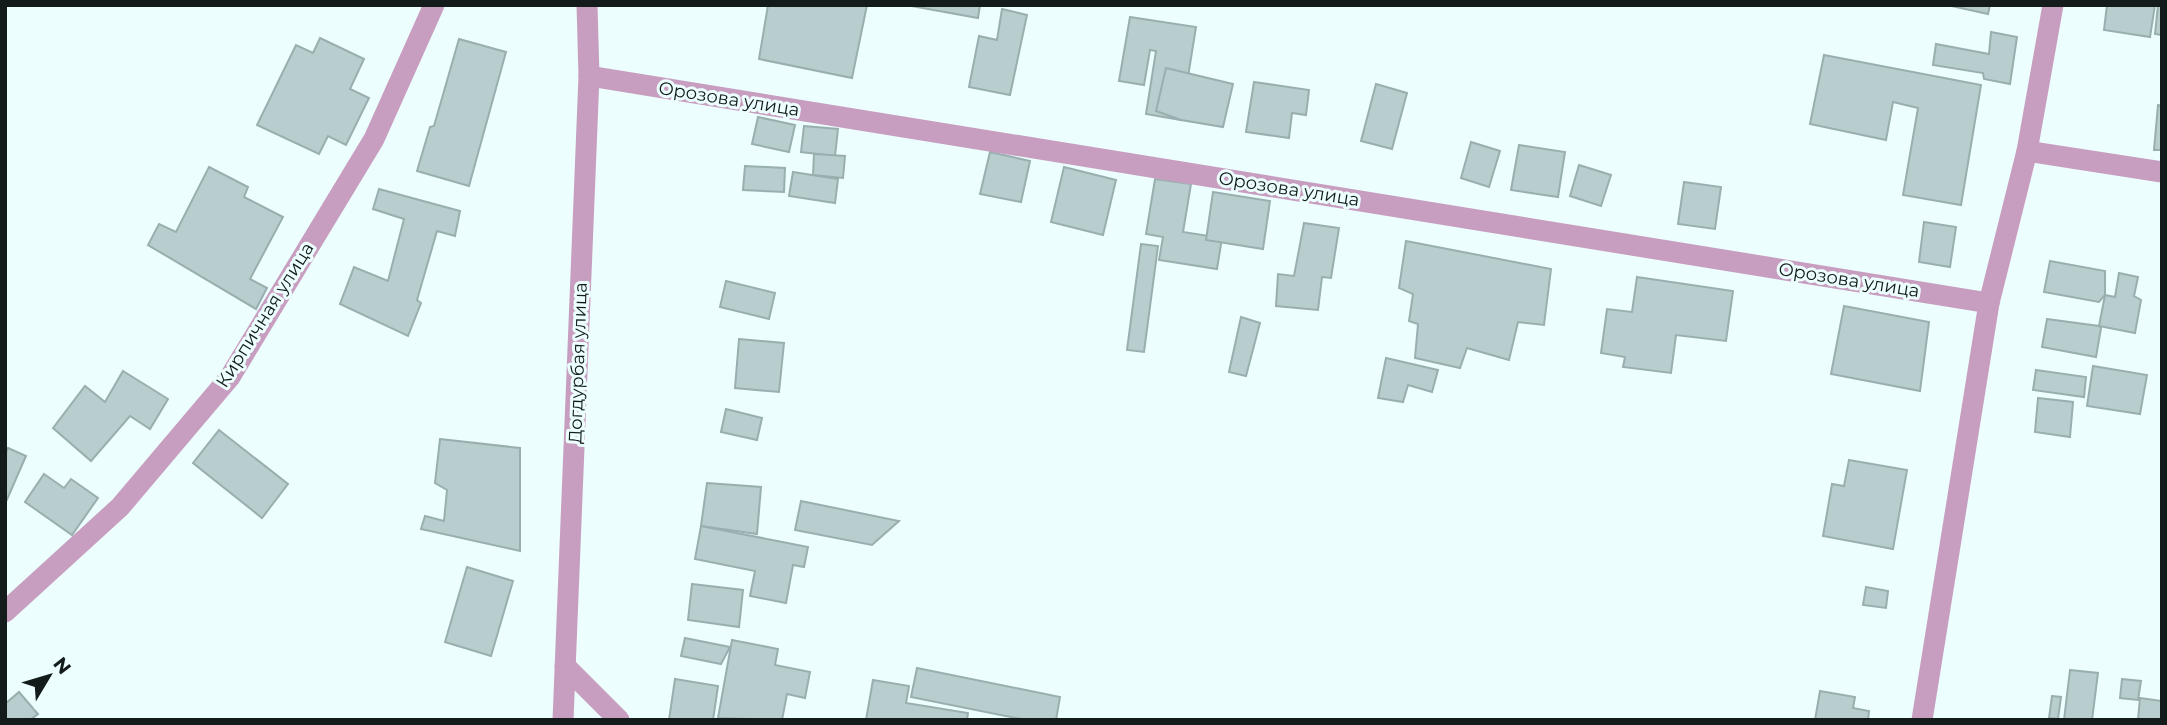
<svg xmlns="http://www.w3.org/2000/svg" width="2167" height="725" font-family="Montserrat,sans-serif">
	<rect width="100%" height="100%" fill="#ecfefe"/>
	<g fill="#b8cece" stroke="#99afaf" stroke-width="2">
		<polygon points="768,5 867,5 852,78 759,59"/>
		<polygon points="906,5 980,5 978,18"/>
		<polygon points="1947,5 1990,5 1988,14"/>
		<polygon points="2107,5 2155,5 2150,37 2104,30"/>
		<polygon points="2158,5 2162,5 2162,35 2155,34"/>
		<polygon points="1002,9 1027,15 1010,95 969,87 979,36 997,40"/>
		<polygon points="1130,17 1196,27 1181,120 1146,114 1156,51 1150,50 1144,85 1119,81"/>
		<polygon points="1991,32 2017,37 2010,84 1984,79 1983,73 1933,65 1936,44 1989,54"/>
		<polygon points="320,38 364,59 350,89 369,98 346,145 328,136 319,154 257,125 296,45 313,53"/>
		<polygon points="459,39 506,52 469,186 417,171 430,127 434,126"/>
		<polygon points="1824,55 1981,85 1961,205 1903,195 1918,108 1893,102 1886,140 1810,124"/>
		<polygon points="1166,68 1233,84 1223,127 1181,120 1156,111"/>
		<polygon points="1254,82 1309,90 1306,115 1292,113 1289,138 1246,132"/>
		<polygon points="1376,84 1407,93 1392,149 1361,141"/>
		<polygon points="2158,105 2162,106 2162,150 2154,150"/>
		<polygon points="758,117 795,125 789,152 752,144"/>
		<polygon points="804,126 838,129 835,156 801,152"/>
		<polygon points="1471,142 1500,151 1489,187 1461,178"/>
		<polygon points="1519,145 1565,152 1558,197 1511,190"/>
		<polygon points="990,152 1030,161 1021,202 980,194"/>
		<polygon points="814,154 845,156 843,178 813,175"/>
		<polygon points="1579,165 1611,175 1601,206 1570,196"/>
		<polygon points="745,166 785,168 784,192 743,190"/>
		<polygon points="209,167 248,187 244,197 283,217 250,279 267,288 256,309 148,245 159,224 176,232"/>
		<polygon points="1064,167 1116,180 1103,235 1051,222"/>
		<polygon points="793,172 838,179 835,203 789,196"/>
		<polygon points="1155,179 1191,184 1183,232 1222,238 1217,269 1159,260 1163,237 1146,234"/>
		<polygon points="1684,182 1721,187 1715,229 1678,224"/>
		<polygon points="379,189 460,211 455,236 437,231 417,300 421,303 408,336 340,304 354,267 388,281 404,219 373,209"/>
		<polygon points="1213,192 1270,201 1263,249 1206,240"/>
		<polygon points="1924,222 1956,227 1950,267 1919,262"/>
		<polygon points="1304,223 1339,228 1331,278 1322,277 1318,310 1276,306 1278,274 1294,276"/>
		<polygon points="1406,241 1551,269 1544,325 1518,322 1509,360 1467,348 1460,368 1415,358 1418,324 1409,321 1413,294 1399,288"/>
		<polygon points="1141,244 1158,246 1144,352 1127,350"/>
		<polygon points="2050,261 2105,271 2105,295 2099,302 2044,292"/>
		<polygon points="2119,273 2138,277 2134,296 2141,300 2135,333 2099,326 2105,295 2115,297"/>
		<polygon points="1637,277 1733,291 1726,341 1676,335 1671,373 1623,367 1625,357 1601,353 1607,309 1632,312"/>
		<polygon points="726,281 775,293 769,319 720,307"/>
		<polygon points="1844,306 1929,322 1920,391 1831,374"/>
		<polygon points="1241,317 1260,323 1246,376 1229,372"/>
		<polygon points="2047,319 2099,326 2101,328 2096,357 2042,347"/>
		<polygon points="739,339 784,343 779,392 735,388"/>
		<polygon points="1386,358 1438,370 1432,392 1408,385 1403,402 1378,398"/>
		<polygon points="2093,366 2147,375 2140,414 2087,406"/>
		<polygon points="2036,370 2086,377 2084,397 2033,390"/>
		<polygon points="123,371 168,399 150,429 130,416 91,461 53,428 85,386 105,402"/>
		<polygon points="2038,398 2073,402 2070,437 2035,432"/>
		<polygon points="726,409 762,418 757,440 721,432"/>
		<polygon points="219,430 288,484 262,518 193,463"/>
		<polygon points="440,439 520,448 520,551 421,529 425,516 444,521 447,490 435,483"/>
		<polygon points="8,448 26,456 5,504 5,454"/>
		<polygon points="1849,460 1907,470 1893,549 1823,536 1832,484 1844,486"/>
		<polygon points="44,474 64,488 71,479 98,498 72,535 25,502"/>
		<polygon points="707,483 761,487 757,534 701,526"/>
		<polygon points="801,501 899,521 872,545 795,530"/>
		<polygon points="701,526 808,547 804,567 793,565 786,603 750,596 755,571 695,559"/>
		<polygon points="467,567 513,581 491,656 445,642"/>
		<polygon points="692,584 743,590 739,627 688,620"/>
		<polygon points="1866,587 1888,591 1886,608 1863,605"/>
		<polygon points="685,638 730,647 721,664 681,656"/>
		<polygon points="732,640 778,649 775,665 810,672 805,698 787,694 782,720 718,718"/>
		<polygon points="917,668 1060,697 1056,720 1026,720 911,697"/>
		<polygon points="2070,670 2098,673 2092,720 2064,720"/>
		<polygon points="675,679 718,686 713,720 669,720"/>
		<polygon points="2122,679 2141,681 2138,700 2120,698"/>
		<polygon points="873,680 909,686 906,703 968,713 967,720 866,720"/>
		<polygon points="1820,691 1855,697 1853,708 1869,711 1868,720 1815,720"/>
		<polygon points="19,692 38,714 30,720 5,720 5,704"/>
		<polygon points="2052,696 2061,697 2058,719 2049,718"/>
		<polygon points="2140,698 2162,701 2162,720 2138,720"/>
	</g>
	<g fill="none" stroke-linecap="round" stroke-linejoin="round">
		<g stroke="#c89ec0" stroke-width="21">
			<polyline points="589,76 1989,303"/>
			<polyline points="2027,151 2162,172"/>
			<polyline points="5,612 120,507 230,377 374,139 434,5"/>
			<polyline points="565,666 619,720"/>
			<polyline points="563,720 589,76 587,5"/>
			<polyline points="1922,720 1989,303 2027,151 2053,5"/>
		</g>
	</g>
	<g text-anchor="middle" stroke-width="6" stroke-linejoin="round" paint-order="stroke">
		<g font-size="18" fill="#131b1b" stroke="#ecfefe">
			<text transform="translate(729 99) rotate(9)" y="6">Орозова улица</text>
			<text transform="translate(1289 189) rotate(9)" y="6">Орозова улица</text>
			<text transform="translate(1849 280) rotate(9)" y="6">Орозова улица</text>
			<text transform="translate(265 315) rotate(-58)" y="6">Кирпичная улица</text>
			<text transform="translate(578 363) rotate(-88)" y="6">Догдурбая улица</text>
		</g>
	</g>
	<rect width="2167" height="725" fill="none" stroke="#131b1b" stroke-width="14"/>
	<g transform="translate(49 676) rotate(52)" stroke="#ecfefe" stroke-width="5" paint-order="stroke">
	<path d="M0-5L12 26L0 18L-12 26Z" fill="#131b1b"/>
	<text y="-10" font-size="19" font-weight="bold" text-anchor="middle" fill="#131b1b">N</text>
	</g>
</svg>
